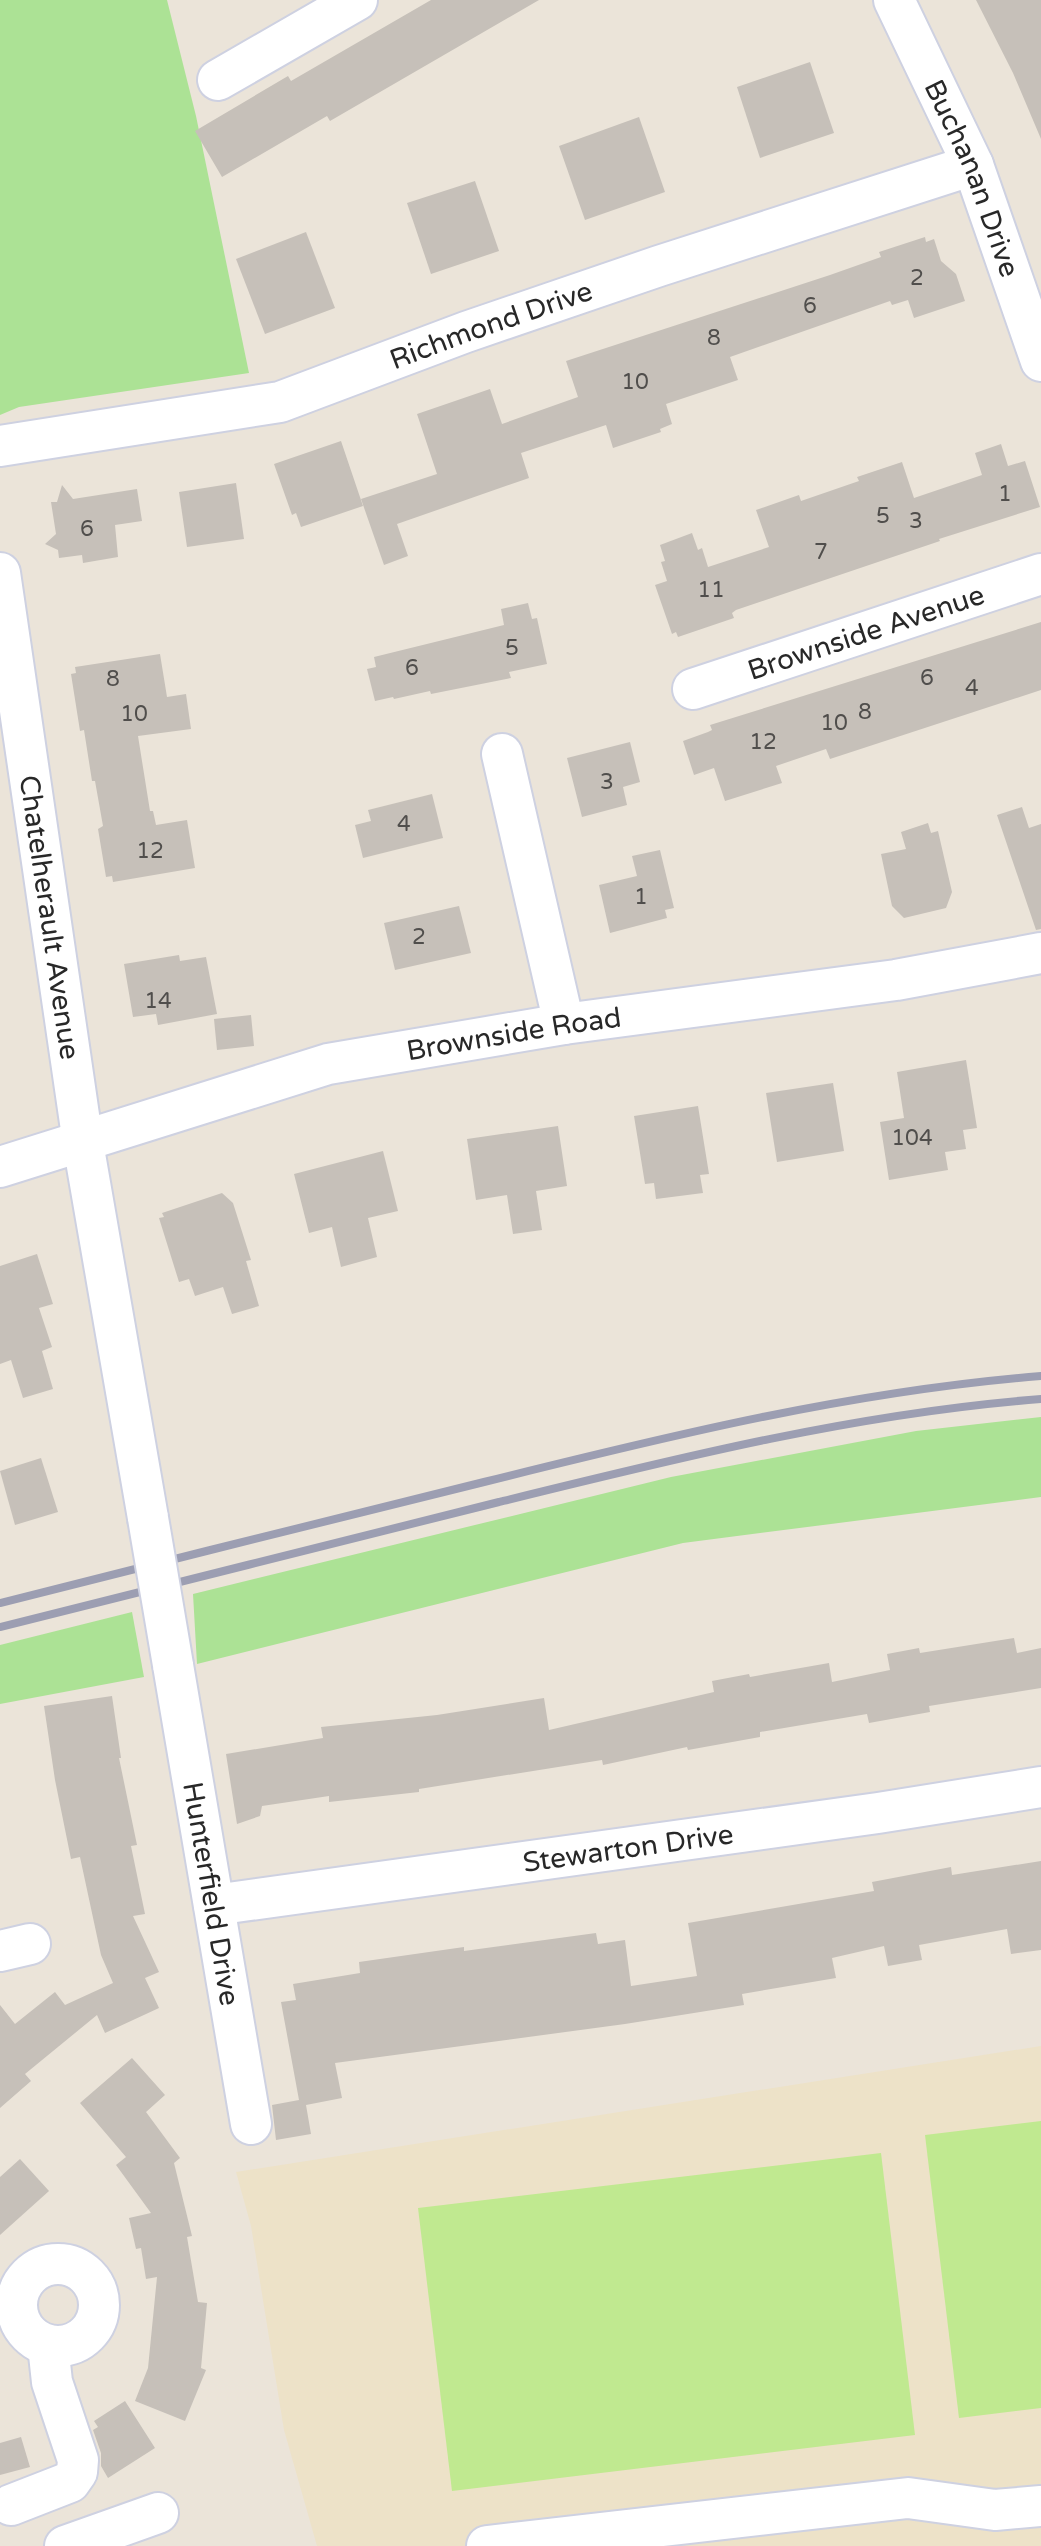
<svg xmlns="http://www.w3.org/2000/svg" width="1041" height="2546" font-family="'Varela Round',sans-serif">
	<rect width="100%" height="100%" fill="#ebe4d9"/>
	<polygon fill="#ede2c8" points="1041,2046 1041,2546 317,2546 284,2430 251,2226 236,2172"/>
	<g fill="#ace295">
		<polygon points="0,0 167,0 196,116 249,373 19,407 0,415"/>
		<polygon points="1041,1417 1041,1497 683,1543 197,1664 193,1594 671,1477 916,1431"/>
		<polygon points="132,1612 144,1677 0,1704 0,1645"/>
	</g>
	<g fill="#c0e990">
		<polygon points="1041,2121 1041,2408 959,2418 925,2135"/>
		<polygon points="881,2153 915,2435 452,2491 418,2208"/>
	</g>
	<g fill="#c6c0b9">
		<polygon points="431,0 539,0 330,121 327,116 222,177 195,131 288,76 291,81"/>
		<polygon points="976,0 1041,0 1041,139 1013,73"/>
		<polygon points="810,62 834,133 760,158 737,87"/>
		<polygon points="639,117 665,192 585,220 559,146"/>
		<polygon points="475,181 499,251 431,274 407,203"/>
		<polygon points="306,232 335,308 265,334 236,259"/>
		<polygon points="925,237 926,242 934,239 941,261 956,274 965,301 914,318 908,300 892,305 890,301 730,357 738,380 666,404 672,424 660,429 661,432 613,448 606,425 521,453 529,478 397,524 408,556 384,565 361,499 437,474 417,414 490,389 502,424 578,397 566,361 830,275 881,257 879,252"/>
		<polygon points="341,441 363,506 301,527 296,513 292,515 274,464"/>
		<polygon points="1001,444 1008,466 1025,461 1040,507 939,539 940,541 736,610 732,613 734,618 678,637 676,632 672,634 655,585 667,581 661,562 665,561 660,545 692,533 698,550 702,548 708,567 769,547 756,510 799,495 801,501 859,481 857,477 902,462 914,498 982,475 975,453"/>
		<polygon points="236,483 244,539 187,547 179,492"/>
		<polygon points="62,485 73,499 137,489 142,521 115,525 118,557 83,563 82,555 59,558 58,550 45,544 56,534 51,502 57,502"/>
		<polygon points="528,603 532,619 537,618 547,664 509,672 511,678 431,694 430,691 394,699 393,697 375,701 367,669 376,667 374,657 504,625 501,609"/>
		<polygon points="1041,622 1041,690 830,759 826,749 776,766 782,783 725,801 714,768 694,775 683,741 708,732 712,730 710,725"/>
		<polygon points="160,654 167,697 186,694 191,729 138,736 150,811 153,811 156,825 187,820 195,868 113,882 112,876 106,877 98,829 103,826 95,781 92,781 84,730 80,731 71,674 76,673 75,667"/>
		<polygon points="630,742 640,782 623,787 627,805 582,817 567,758"/>
		<polygon points="432,794 443,838 363,858 355,825 371,821 368,810"/>
		<polygon points="1022,807 1029,828 1041,824 1041,929 1036,930 997,815"/>
		<polygon points="928,823 931,833 938,831 952,892 946,908 904,918 892,906 881,854 906,849 901,832"/>
		<polygon points="660,850 674,908 665,910 667,918 610,933 599,885 637,876 632,856"/>
		<polygon points="459,906 471,953 395,970 384,923"/>
		<polygon points="179,955 180,961 206,957 217,1014 158,1025 156,1014 133,1017 124,964"/>
		<polygon points="251,1015 254,1046 217,1050 214,1019"/>
		<polygon points="966,1060 977,1128 963,1130 966,1149 945,1152 948,1170 889,1180 880,1122 904,1118 897,1072"/>
		<polygon points="833,1083 844,1151 777,1162 766,1093"/>
		<polygon points="698,1106 709,1174 700,1175 703,1193 656,1199 654,1183 645,1184 634,1116"/>
		<polygon points="558,1126 567,1186 536,1191 542,1230 513,1234 507,1195 476,1200 467,1139"/>
		<polygon points="383,1151 398,1211 368,1218 377,1257 341,1267 332,1227 309,1233 294,1174"/>
		<polygon points="222,1193 233,1203 251,1260 246,1261 259,1306 232,1314 223,1287 195,1296 189,1279 179,1282 159,1218 164,1217 162,1213"/>
		<polygon points="37,1254 53,1304 39,1308 52,1347 42,1351 53,1389 23,1398 11,1360 0,1364 0,1266"/>
		<polygon points="41,1458 58,1512 15,1525 0,1471"/>
		<polygon points="1014,1638 1017,1653 1041,1648 1041,1688 929,1706 930,1712 869,1723 867,1714 760,1732 760,1737 688,1750 687,1747 603,1765 602,1760 419,1789 419,1792 329,1802 329,1796 262,1806 260,1816 237,1824 226,1754 323,1738 321,1727 437,1715 544,1698 549,1730 714,1692 712,1681 749,1674 750,1677 829,1663 832,1682 890,1670 887,1654 919,1648 920,1653"/>
		<polygon points="112,1696 121,1758 119,1758 137,1845 131,1846 145,1914 133,1916 159,1972 145,1978 159,2008 105,2033 97,2015 25,2074 31,2081 0,2108 0,2005 15,2024 55,1992 65,2005 113,1983 101,1955 80,1857 71,1859 55,1780 44,1706"/>
		<polygon points="1041,1861 1041,1950 1011,1954 1007,1929 919,1945 922,1960 888,1966 884,1946 832,1958 836,1978 742,1994 744,2005 625,2024 335,2063 342,2098 306,2105 311,2134 276,2140 272,2105 299,2100 281,2002 296,2000 293,1984 360,1973 359,1962 464,1947 464,1951 596,1933 598,1944 625,1940 631,1986 697,1976 688,1923 874,1891 872,1882 951,1867 952,1875"/>
		<polygon points="132,2058 165,2095 146,2112 180,2158 174,2163 192,2236 187,2237 198,2302 207,2303 201,2368 206,2370 185,2421 135,2401 148,2368 157,2277 146,2279 141,2248 136,2249 129,2218 151,2213 116,2165 126,2157 80,2103"/>
		<polygon points="20,2159 49,2191 0,2235 0,2177"/>
		<polygon points="125,2401 155,2448 108,2478 101,2466 101,2453 93,2430 98,2427 94,2421"/>
		<polygon points="21,2437 30,2467 0,2475 0,2443"/>
	</g>
	<g fill="none" stroke-linecap="round" stroke-linejoin="round">
		<defs>
			<g id="minor">
				<path id="s1" d="M 894,0 L 973,165 L 1041,361"/>
				<polyline points="218,80 357,0"/>
				<path id="s2" d="M 0,446 L 280,402 L 466,332 L 659,266 L 973,165"/>
				<path id="s3" d="M 0,573 L 83,1143 L 148,1518"/>
				<path id="s4" d="M 693,689 L 1041,574"/>
				<polyline points="502,754 564,1024"/>
				<path id="s5" d="M 0,1167 L 328,1064 L 564,1024 L 896,980 L 1041,953"/>
				<path id="s6" d="M 173,1665 L 251,2124"/>
				<path id="s7" d="M 214,1905 L 878,1813 L 1041,1787"/>
				<polyline points="0,1951 30,1944"/>
				<circle cx="58" cy="2305" r="41"/>
				<polyline points="11,2505 70,2482 77,2472 78,2460 52,2382 48,2345"/>
				<polyline points="65,2546 158,2513"/>
				<polyline points="487,2546 908,2498 995,2510 1041,2506"/>
			</g>
		</defs>
		<use href="#minor" stroke="#ced1e1" stroke-width="44"/>
		<use href="#minor" stroke="#fff" stroke-width="40"/>
		<g stroke="#9c9eb2" stroke-width="8">
			<path d="M 0,1603 C 161,1562 323,1522 484,1482 C 668,1436 852,1391 1041,1376"/>
			<path d="M 0,1627 C 166,1585 333,1544 499,1502 C 677,1458 858,1413 1041,1399"/>
		</g>
		<defs>
			<polyline id="minor-bridge" points="148,1518 173,1665"/>
		</defs>
		<use href="#minor-bridge" stroke="#ced1e1" stroke-width="44" stroke-linecap="butt"/>
		<use href="#minor-bridge" stroke="#fff" stroke-width="40"/>
	</g>
	<g text-anchor="middle" stroke-width="9" stroke-linejoin="round" paint-order="stroke">
		<g font-size="22" fill="#504e4c">
			<text x="917" y="285">2</text>
			<text x="810" y="313">6</text>
			<text x="714" y="345">8</text>
			<text x="635" y="389">10</text>
			<text x="1005" y="501">1</text>
			<text x="883" y="523">5</text>
			<text x="916" y="528">3</text>
			<text x="87" y="536">6</text>
			<text x="821" y="559">7</text>
			<text x="711" y="597">11</text>
			<text x="512" y="655">5</text>
			<text x="412" y="675">6</text>
			<text x="927" y="685">6</text>
			<text x="113" y="686">8</text>
			<text x="972" y="695">4</text>
			<text x="865" y="719">8</text>
			<text x="134" y="721">10</text>
			<text x="834" y="730">10</text>
			<text x="763" y="749">12</text>
			<text x="607" y="789">3</text>
			<text x="404" y="831">4</text>
			<text x="150" y="858">12</text>
			<text x="641" y="904">1</text>
			<text x="419" y="944">2</text>
			<text x="158" y="1008">14</text>
			<text x="912" y="1145">104</text>
		</g>
		<g font-size="28" fill="#282828" stroke="#fff">
			<text dy="10" stroke="none"><textPath href="#s1" startOffset="195">Buchanan Drive</textPath></text>
			<text dy="10" stroke="none"><textPath href="#s2" startOffset="508">Richmond Drive</textPath></text>
			<text dy="10" stroke="none"><textPath href="#s4" startOffset="182">Brownside Avenue</textPath></text>
			<text dy="10" stroke="none"><textPath href="#s3" startOffset="348">Chatelherault Avenue</textPath></text>
			<text dy="10" stroke="none"><textPath href="#s5" startOffset="532">Brownside Road</textPath></text>
			<text dy="10" stroke="none"><textPath href="#s7" startOffset="418">Stewarton Drive</textPath></text>
			<text dy="10" stroke="none"><textPath href="#s6" startOffset="232">Hunterfield Drive</textPath></text>
		</g>
	</g>
</svg>
